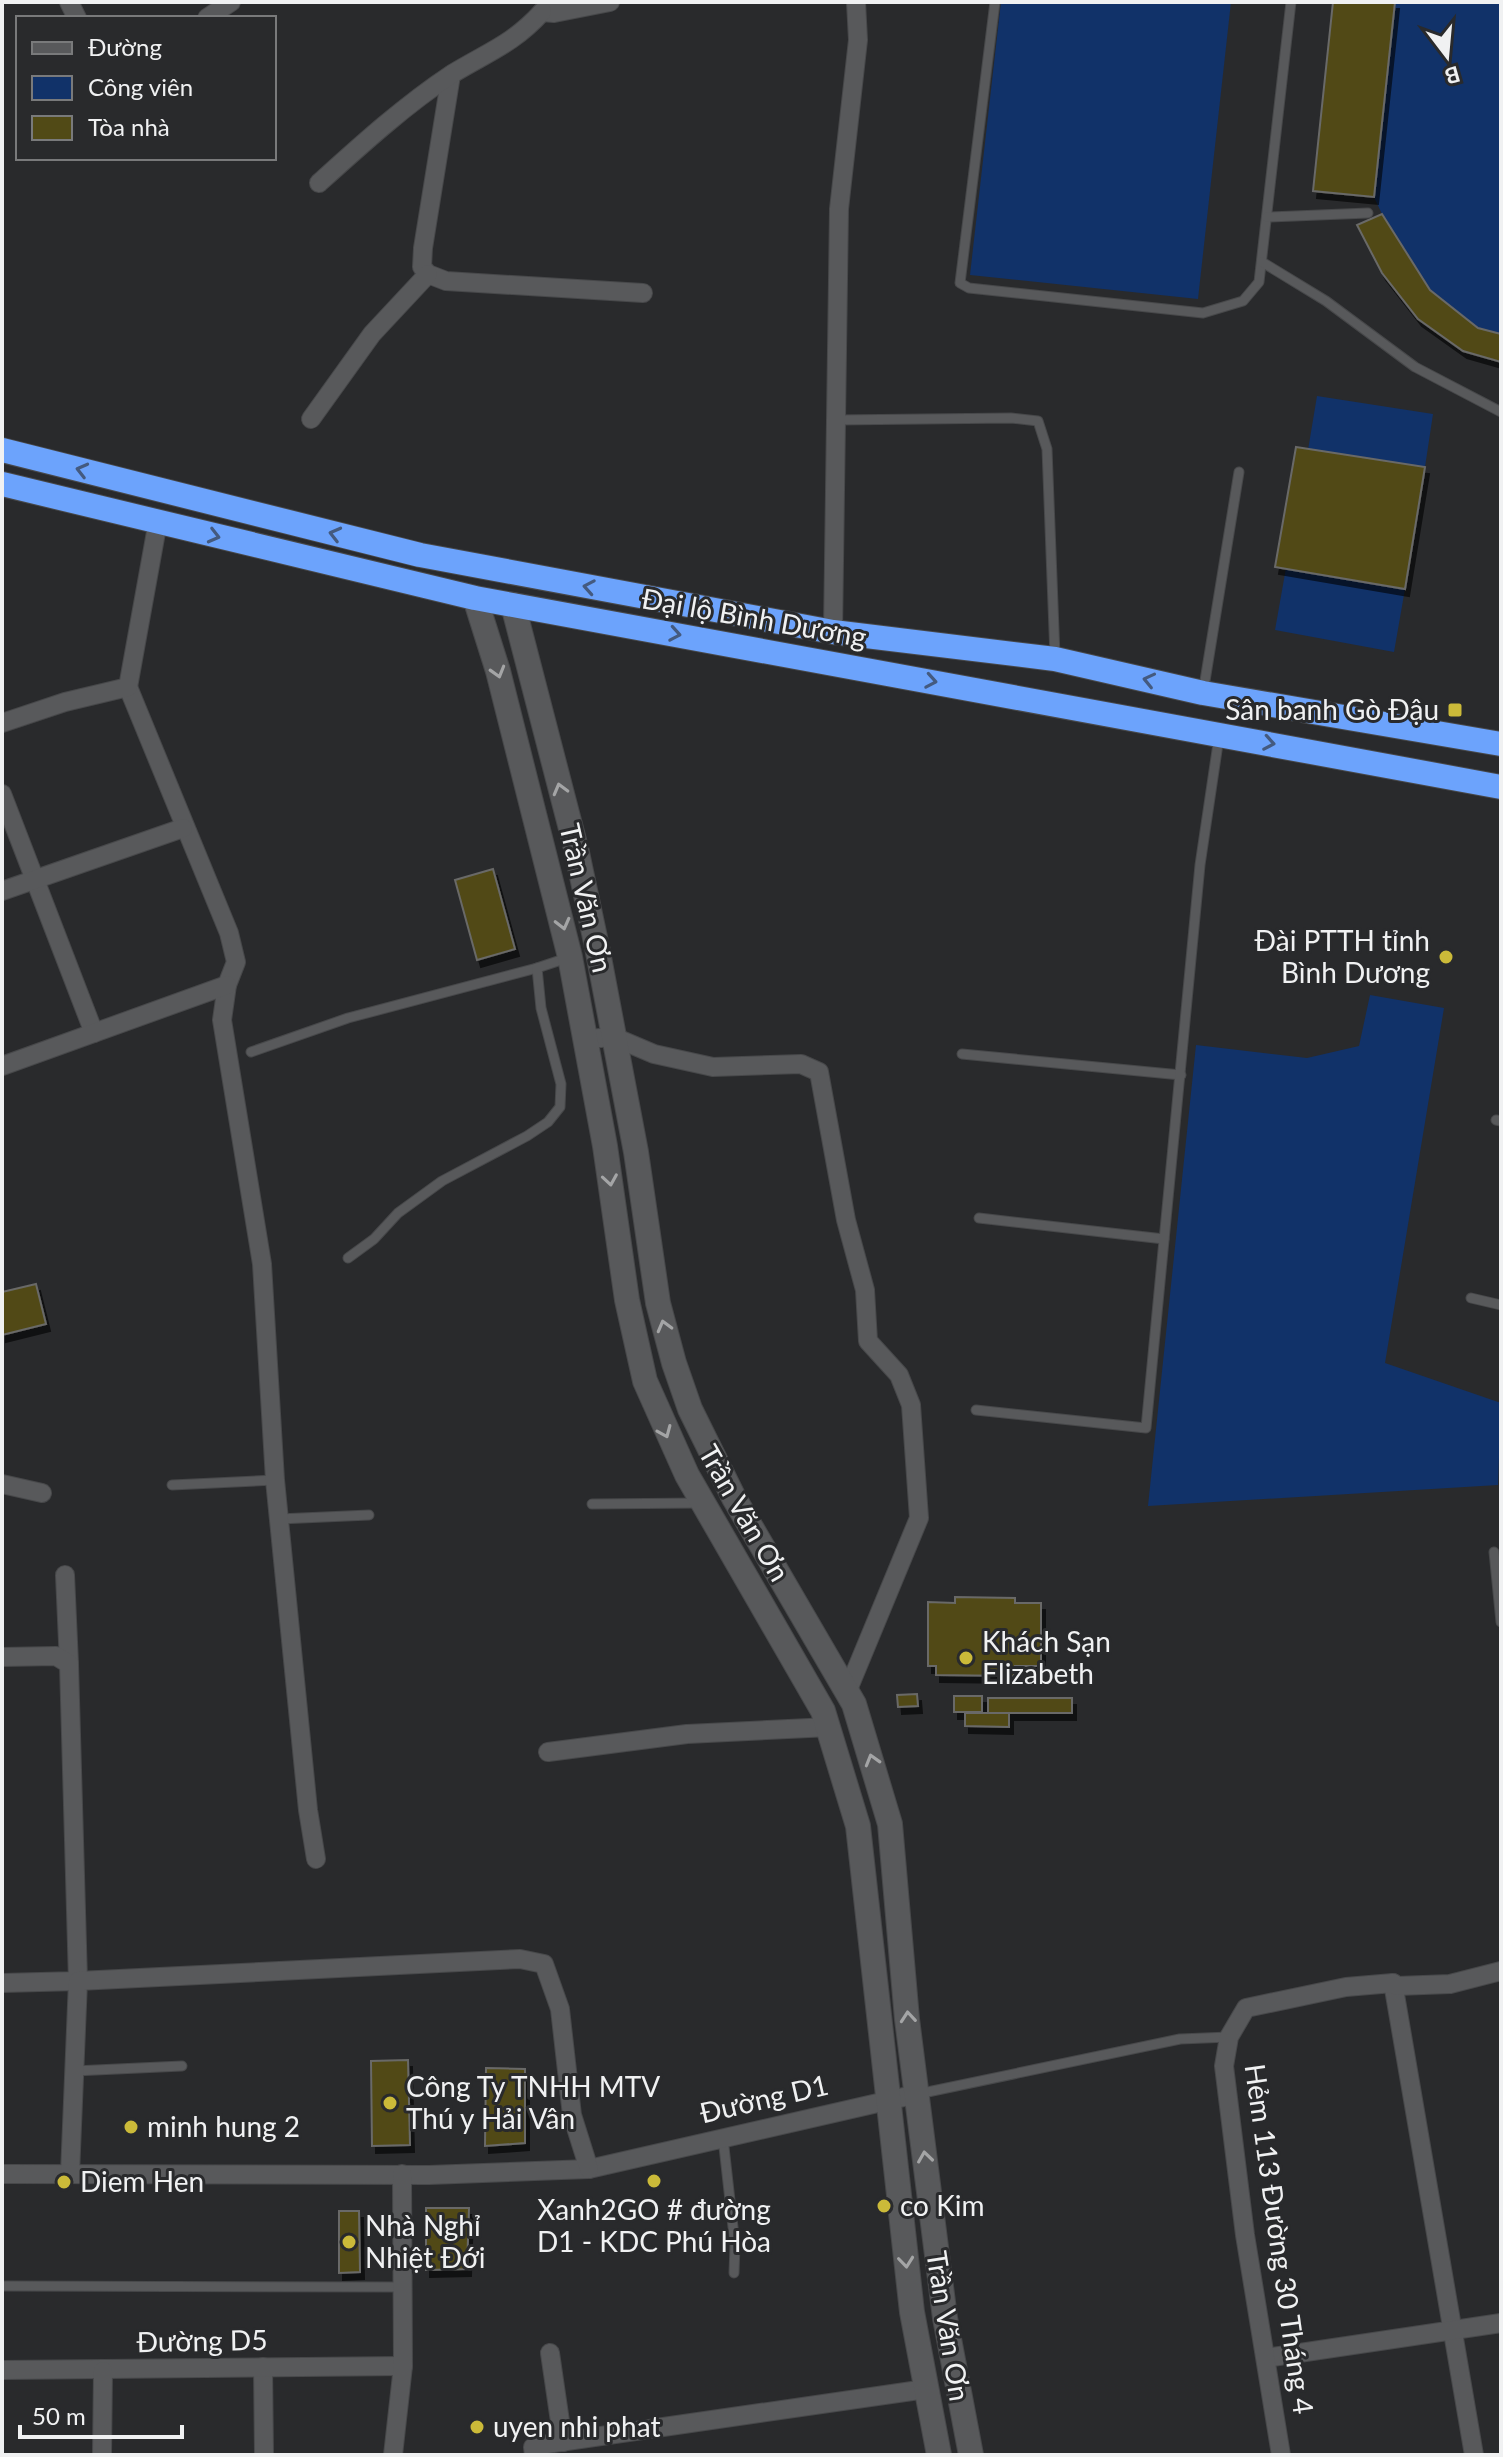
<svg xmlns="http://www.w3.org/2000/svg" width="1503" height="2457" font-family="Lato,sans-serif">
	<defs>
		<filter id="shadow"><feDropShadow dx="4" dy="7" stdDeviation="0" flood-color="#0009"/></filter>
	</defs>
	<rect width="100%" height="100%" fill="#292a2c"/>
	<g fill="#113269">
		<polygon points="1001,2 1231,2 1198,299 970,275"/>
		<path d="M 1333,2 L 1501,2 L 1501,362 C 1421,339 1394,296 1357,225 L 1382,214 L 1374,197 L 1313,191 Z"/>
		<polygon points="1317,396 1433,414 1425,467 1308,450"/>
		<polygon points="1286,568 1405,589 1394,652 1275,630"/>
		<polygon points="1370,995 1444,1008 1385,1363 1501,1403 1498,1485 1148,1506 1196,1045 1307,1058 1359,1046"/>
	</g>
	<g fill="#514a16" stroke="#696967" stroke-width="2" filter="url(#shadow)">
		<polygon points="1333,2 1395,2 1374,197 1313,191"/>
		<polygon points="1382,214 1430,290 1478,328 1501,334 1501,362 1463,351 1418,319 1382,273 1357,225"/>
		<polygon points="1296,447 1425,467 1405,589 1275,567"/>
		<polygon points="493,869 515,949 477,960 455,880"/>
		<polygon points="36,1284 46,1324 2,1335 2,1292"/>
		<polygon points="955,1597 1015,1598 1015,1603 1041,1603 1041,1666 1015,1666 1014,1676 936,1675 936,1666 928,1666 928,1602 955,1603"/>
		<polygon points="917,1694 918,1706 898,1707 897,1695"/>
		<rect x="954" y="1696" width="28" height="16"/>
		<rect x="988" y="1698" width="84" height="15"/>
		<polygon points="965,1713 1009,1713 1009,1727 965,1726"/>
		<polygon points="408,2060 410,2145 372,2146 371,2061"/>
		<polygon points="486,2068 525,2069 525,2143 485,2146"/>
		<polygon points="426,2208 469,2208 467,2269 426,2270"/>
		<polygon points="339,2211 359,2211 360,2272 339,2273"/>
	</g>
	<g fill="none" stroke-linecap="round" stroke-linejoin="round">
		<defs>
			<g id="lane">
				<polyline points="995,2 960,283 969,288 1203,313 1243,301 1259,282 1291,2"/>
				<polyline points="1267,217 1368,213"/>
				<polyline points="1262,262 1326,301 1415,367 1501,412"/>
				<polyline points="836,420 1011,418 1038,421 1047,449 1055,656"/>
				<polyline points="1203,693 1239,472"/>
				<polyline points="251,1052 348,1018 537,968"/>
				<polyline points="962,1054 1181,1075"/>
				<polyline points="1496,1120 1501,1121"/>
				<polyline points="979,1218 1164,1239"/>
				<polyline points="348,1258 374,1239 398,1213 442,1181 527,1136 548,1122 560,1107 561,1084 541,1008 537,968 570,957"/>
				<polyline points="1471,1298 1501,1305"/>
				<polyline points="976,1410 1146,1428 1200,865 1219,737"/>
				<polyline points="172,1485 275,1480"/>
				<polyline points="592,1504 700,1503"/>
				<polyline points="279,1519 369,1515"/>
				<polyline points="1494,1552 1501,1622"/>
				<polyline points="74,2071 182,2066"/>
				<polyline points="918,2094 1180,2039 1229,2037"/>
				<polyline points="723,2138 735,2245 734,2273"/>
				<polyline points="2,2286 403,2287"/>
			</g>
			<g id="street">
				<polyline points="69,2 77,18"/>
				<polyline points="542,12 554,13 610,2"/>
				<polyline points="207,18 231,2"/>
				<polyline points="451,75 423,248 422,267 428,274 446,281 643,293"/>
				<path d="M 319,183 C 361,145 405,105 452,74 C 488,52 513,44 542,12"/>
				<polyline points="311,419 372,334 428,274"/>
				<polyline points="833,632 839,209 858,40 856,2"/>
				<polyline points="128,687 229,933 236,962 227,985 222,1020 262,1264 275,1480 308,1810 316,1859"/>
				<polyline points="2,723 65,702 128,687 158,521"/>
				<polyline points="2,794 94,1033"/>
				<polyline points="2,891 183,828"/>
				<polyline points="587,1039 614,1037 654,1054 713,1067 801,1064 819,1072 846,1220 865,1290 868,1341 899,1375 911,1405 919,1518 847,1692"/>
				<polyline points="2,1066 227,985"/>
				<polyline points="2,1484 42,1493"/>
				<polyline points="65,1575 69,1664"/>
				<polyline points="2,1657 56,1656 69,1664 78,1981 2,1983"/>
				<polyline points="548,1752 687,1734 830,1727"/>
				<polyline points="1393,1983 1474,2455"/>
				<polyline points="2,2174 429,2175 589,2169 917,2094"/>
				<polyline points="70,2174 78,1981 520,1959 544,1964 560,2009 572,2115 589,2169"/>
				<polyline points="550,2353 563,2442"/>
				<polyline points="1266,2358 1501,2323"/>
				<polyline points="263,2367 264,2455"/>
				<polyline points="2,2370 403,2366"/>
				<polyline points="102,2455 103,2371"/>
				<polyline points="393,2455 403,2366 402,2174"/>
				<polyline points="534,2455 533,2447 553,2443 926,2389"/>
				<polyline points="1281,2455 1245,2235 1224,2066 1229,2037 1246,2008 1346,1987 1393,1983 1397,1986 1450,1984 1501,1971"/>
			</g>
			<g id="secondary">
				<polyline points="475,598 498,671 570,957 605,1146 627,1300 645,1381 687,1475 823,1711 858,1826 912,2312 939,2455"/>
				<polyline points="513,605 576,848 597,947 636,1152 658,1303 674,1363 690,1409 734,1498 854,1704 890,1824 907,2019 945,2318 971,2455"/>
			</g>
			<g id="highway">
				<polyline points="2,450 420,555 833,632 1055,659 1203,693 1501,744"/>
				<polyline points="2,484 475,598 1501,787"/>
			</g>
		</defs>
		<use href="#lane" stroke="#47484a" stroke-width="11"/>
		<use href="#street" stroke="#47484a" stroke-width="20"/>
		<use href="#secondary" stroke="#47484a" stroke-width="26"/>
		<use href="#highway" stroke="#47484a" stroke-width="26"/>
		<use href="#lane" stroke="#58595b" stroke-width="9"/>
		<use href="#street" stroke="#58595b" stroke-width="18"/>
		<use href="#secondary" stroke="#58595b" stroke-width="24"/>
		<use href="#highway" stroke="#6ca3fc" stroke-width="24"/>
	</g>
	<defs><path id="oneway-chevron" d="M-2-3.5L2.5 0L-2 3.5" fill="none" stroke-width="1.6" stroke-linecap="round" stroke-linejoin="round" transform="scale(2)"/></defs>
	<g stroke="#445a7f">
		<use href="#oneway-chevron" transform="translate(82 470) rotate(-166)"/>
		<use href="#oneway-chevron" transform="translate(335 534) rotate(-166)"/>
		<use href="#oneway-chevron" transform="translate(214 536) rotate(14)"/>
		<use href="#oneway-chevron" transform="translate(589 587) rotate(-170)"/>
		<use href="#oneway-chevron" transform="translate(675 634) rotate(10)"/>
		<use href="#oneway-chevron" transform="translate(1149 680) rotate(-167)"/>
		<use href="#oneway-chevron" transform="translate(931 681) rotate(10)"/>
		<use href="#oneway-chevron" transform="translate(1269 743) rotate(10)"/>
	</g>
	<g stroke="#a4a5a6">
		<use href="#oneway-chevron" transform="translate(498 672) rotate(74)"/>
		<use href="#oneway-chevron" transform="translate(560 789) rotate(-105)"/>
		<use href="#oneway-chevron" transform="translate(563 924) rotate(76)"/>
		<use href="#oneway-chevron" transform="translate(610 1180) rotate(81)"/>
		<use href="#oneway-chevron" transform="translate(664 1326) rotate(-105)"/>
		<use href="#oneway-chevron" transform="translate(665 1432) rotate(67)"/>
		<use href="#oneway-chevron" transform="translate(872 1760) rotate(-106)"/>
		<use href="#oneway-chevron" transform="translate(908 2017) rotate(-95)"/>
		<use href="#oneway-chevron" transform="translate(925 2157) rotate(-98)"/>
		<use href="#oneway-chevron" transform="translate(906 2262) rotate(84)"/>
	</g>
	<g fill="#cbba39" stroke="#292a2c" stroke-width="3">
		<rect x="1447" y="702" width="16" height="16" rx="4"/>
		<circle cx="1446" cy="957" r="8"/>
		<circle cx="966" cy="1658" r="8"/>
		<circle cx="390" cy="2103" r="8"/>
		<circle cx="131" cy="2127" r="8"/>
		<circle cx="654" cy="2181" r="8"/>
		<circle cx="64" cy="2182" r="8"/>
		<circle cx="884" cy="2206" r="8"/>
		<circle cx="349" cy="2242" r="8"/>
		<circle cx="477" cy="2427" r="8"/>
	</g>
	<g text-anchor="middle" stroke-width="6" stroke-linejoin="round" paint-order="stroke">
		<g font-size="28" fill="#f0f1f2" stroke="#292a2c">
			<text transform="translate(754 618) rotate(10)" y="10">Đại lộ Bình Dương</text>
			<text transform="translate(586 898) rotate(77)" y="10">Trần Văn Ơn</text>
			<text transform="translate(744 1513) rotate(60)" y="10">Trần Văn Ơn</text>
			<text transform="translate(764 2099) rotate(-13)" y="10">Đường D1</text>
			<text transform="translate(1279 2239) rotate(82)" y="10">Hẻm 113 Đường 30 Tháng 4</text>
			<text transform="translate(948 2326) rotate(81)" y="10">Trần Văn Ơn</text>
			<text transform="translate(202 2341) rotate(-1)" y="10">Đường D5</text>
		</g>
		<g font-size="28" fill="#f0f1f2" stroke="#292a2c" text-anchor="start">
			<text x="1439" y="720" text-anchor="end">Sân banh Gò Đậu</text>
			<text x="1430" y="951" text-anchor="end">Đài PTTH tỉnh<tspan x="1430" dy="32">Bình Dương</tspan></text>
			<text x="982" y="1652">Khách Sạn<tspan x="982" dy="32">Elizabeth</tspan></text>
			<text x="406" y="2097">Công Ty TNHH MTV<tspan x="406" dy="32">Thú y Hải Vân</tspan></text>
			<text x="147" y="2137">minh hung 2</text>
			<text x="80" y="2192">Diem Hen</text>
			<text x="900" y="2216">co Kim</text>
			<text x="654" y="2220" text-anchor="middle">Xanh2GO # đường<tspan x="654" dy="32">D1 - KDC Phú Hòa</tspan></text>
			<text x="365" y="2236">Nhà Nghỉ<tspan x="365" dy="32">Nhiệt Đới</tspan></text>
			<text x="493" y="2437">uyen nhi phat</text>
		</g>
	</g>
	<rect width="1503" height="2457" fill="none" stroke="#f0f1f2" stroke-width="8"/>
	<rect x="16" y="16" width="260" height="144" fill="#292a2c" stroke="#797a7b" stroke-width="2"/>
	<rect x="32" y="42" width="40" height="12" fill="#58595b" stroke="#797a7b" stroke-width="2"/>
	<text x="88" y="56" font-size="24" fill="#f0f1f2">Đường</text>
	<rect x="32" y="76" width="40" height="24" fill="#113269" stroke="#797a7b" stroke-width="2"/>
	<text x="88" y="96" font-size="24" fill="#f0f1f2">Công viên</text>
	<rect x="32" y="116" width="40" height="24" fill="#514a16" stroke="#797a7b" stroke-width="2"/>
	<text x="88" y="136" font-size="24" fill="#f0f1f2">Tòa nhà</text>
	<g transform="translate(1447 56) rotate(164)" stroke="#292a2c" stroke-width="6" paint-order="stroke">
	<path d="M0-6L14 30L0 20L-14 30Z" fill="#f0f1f2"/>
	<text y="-12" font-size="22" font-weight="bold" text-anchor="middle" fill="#f0f1f2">B</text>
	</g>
	<path d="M20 2425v12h162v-12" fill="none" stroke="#f0f1f2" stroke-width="4"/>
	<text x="32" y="2425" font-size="24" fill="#f0f1f2" stroke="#292a2c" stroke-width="6" paint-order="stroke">50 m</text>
</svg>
